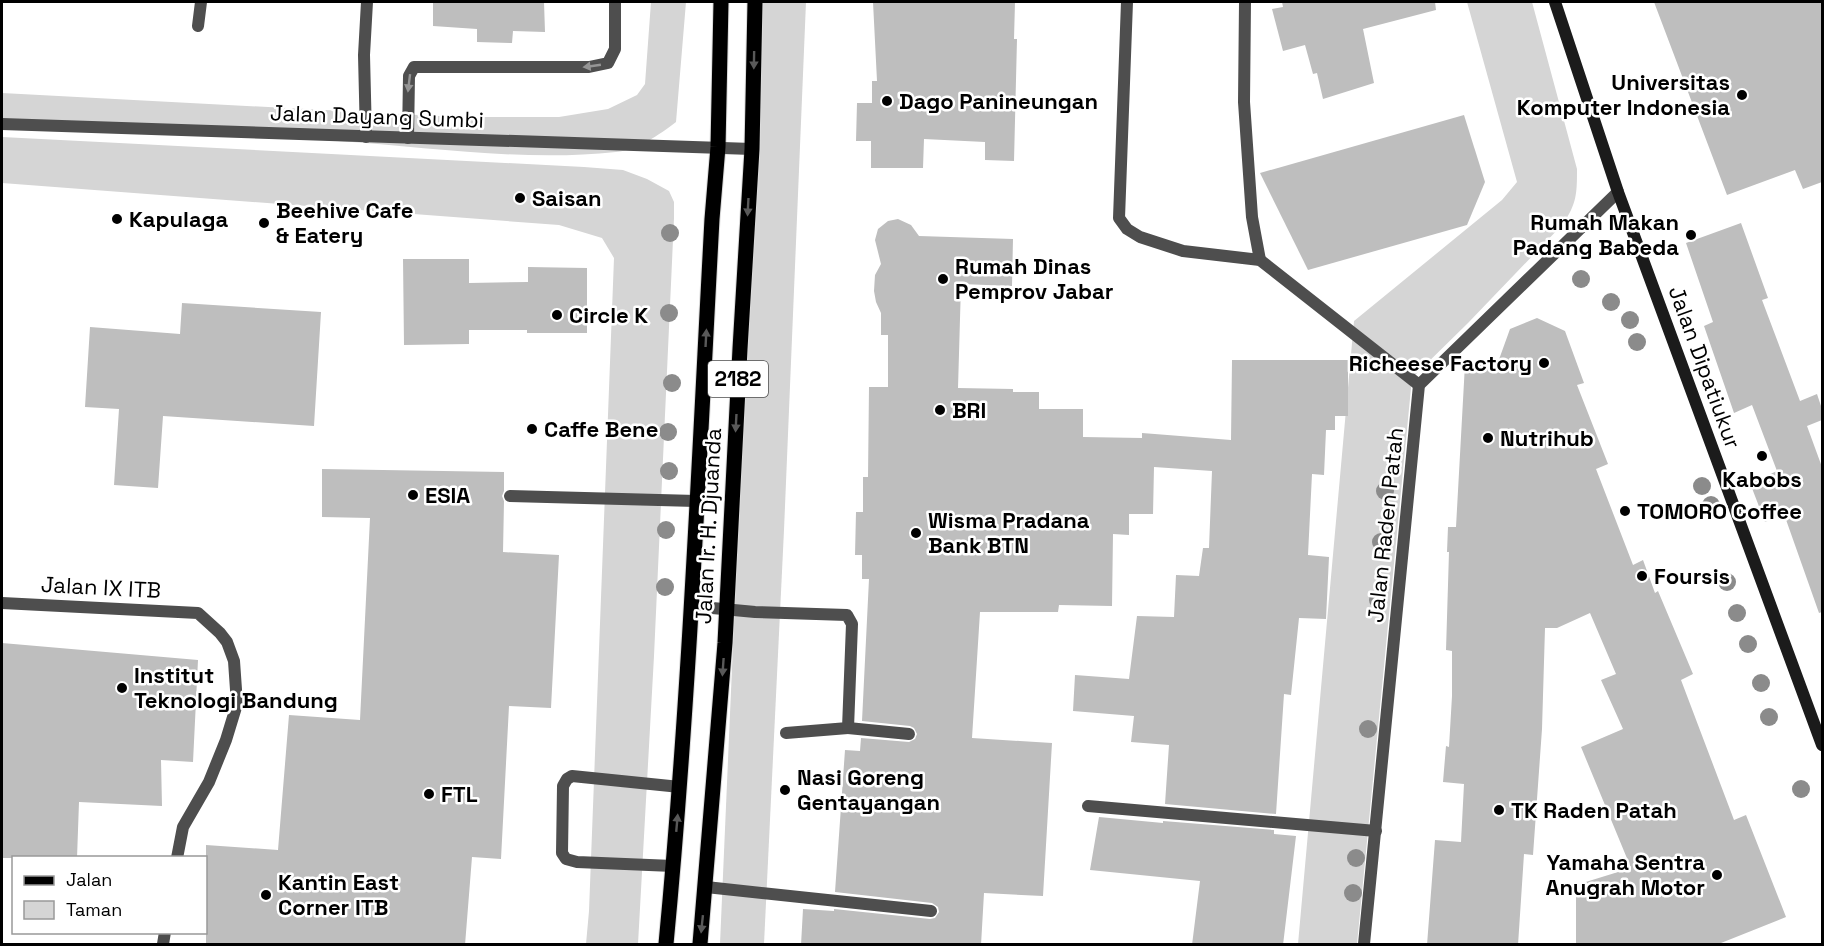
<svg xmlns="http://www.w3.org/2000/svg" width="1824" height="946" font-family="'Space Grotesk',sans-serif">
	<rect width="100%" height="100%" fill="#fff"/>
	<g fill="#d5d5d5">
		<path d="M 651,2 L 686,2 L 676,122 C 659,135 637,150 616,152 C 524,162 430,147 338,141 C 226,134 114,130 2,124 L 2,93 L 457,117 L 559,117 L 608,109 L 637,95 L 645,84 Z"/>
		<polygon points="761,2 806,2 784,530 764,944 720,944"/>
		<path d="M 1467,2 L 1532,2 L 1577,169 C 1577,193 1577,203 1563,224 L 1468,323 L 1412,378 L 1357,944 L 1298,944 L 1354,321 L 1502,200 L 1517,182 Z"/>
		<polygon points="2,137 584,167 623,170 647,179 669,191 674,202 674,218 654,656 638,944 586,944 589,911 614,258 602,238 559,225 2,183"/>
	</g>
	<g fill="#bebebe">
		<polygon points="433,2 544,2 545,32 513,31 512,43 477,42 477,29 433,26"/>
		<polygon points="873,2 1015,2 1014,39 1017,39 1014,161 985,160 985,142 924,139 923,168 871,168 871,141 856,141 857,103 872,103 872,81 877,81"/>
		<polygon points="1282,2 1435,2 1436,10 1363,29 1374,83 1323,99 1317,73 1313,74 1305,45 1283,51 1272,9 1283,7"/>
		<polygon points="1654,2 1822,2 1822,182 1803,189 1795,170 1727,195"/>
		<polygon points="1464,115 1485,182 1467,225 1308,270 1260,173"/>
		<polygon points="898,219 911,225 919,236 1013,239 1012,286 961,284 958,388 1013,389 1013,392 1039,392 1039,409 1083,409 1083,437 1142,438 1142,433 1231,440 1232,360 1348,360 1348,416 1335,416 1335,430 1326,430 1324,475 1312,474 1308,555 1329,557 1326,619 1299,618 1291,695 1284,694 1276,814 1165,804 1169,745 1131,742 1134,716 1073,711 1075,675 1129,679 1137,616 1174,617 1176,575 1199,576 1203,548 1209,548 1212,471 1154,467 1153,514 1129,514 1129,535 1113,534 1112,606 1059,605 1058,612 980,612 972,738 1052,743 1043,896 984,893 981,945 801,945 803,909 834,911 834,909 930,919 935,918 939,912 938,907 932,903 835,892 845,750 860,751 861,738 909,742 915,739 917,734 914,728 910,726 862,721 869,579 862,579 862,555 855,555 856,512 863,512 863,477 868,477 869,387 888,387 888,335 881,335 881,313 876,302 874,291 875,275 881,264 875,240 878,229 888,221"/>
		<polygon points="1741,223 1768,298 1762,300 1800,401 1817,394 1822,409 1822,420 1807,426 1822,467 1822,612 1819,613 1784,514 1765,522 1750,483 1777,471 1752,405 1734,413 1704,326 1713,322 1686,243"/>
		<polygon points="403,259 469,259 469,283 528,282 528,267 587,268 587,333 527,333 527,330 469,330 469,344 404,345"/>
		<polygon points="182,303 321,312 314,426 163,416 158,488 114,485 119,409 85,407 90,327 180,334"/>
		<polygon points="1537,318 1565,331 1584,383 1577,385 1608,464 1596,469 1633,565 1643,560 1655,593 1658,591 1693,674 1681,680 1734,820 1746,815 1786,917 1716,945 1576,945 1576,885 1631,868 1581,747 1623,729 1601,680 1616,674 1590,613 1557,628 1545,628 1542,729 1533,855 1524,854 1518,945 1427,945 1435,840 1461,842 1464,784 1443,782 1446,746 1449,747 1452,696 1452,651 1446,650 1449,552 1447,552 1448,527 1456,527 1465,364 1497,365 1510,329"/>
		<polygon points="322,469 504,472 504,491 502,496 504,501 503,552 559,555 551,708 509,706 501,859 472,857 465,945 220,945 206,943 206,845 278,850 289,715 360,720 370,518 322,517"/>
		<polygon points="2,643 198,660 193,762 161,760 162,806 79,802 77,858 2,858"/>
		<polygon points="1099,817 1163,823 1163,821 1274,830 1274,834 1296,836 1283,945 1192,945 1200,881 1090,870"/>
	</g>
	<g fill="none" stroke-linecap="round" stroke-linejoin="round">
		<defs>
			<g id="primary">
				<path d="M 666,944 C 689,703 699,461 712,219 L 718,147 L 721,2"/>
				<polyline points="700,944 725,643 740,349 752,149 755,2"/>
			</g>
		</defs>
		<use href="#primary" stroke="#dbdbdb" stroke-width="17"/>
		<g stroke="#4e4e4e" stroke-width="12">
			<polyline points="198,26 201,2"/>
			<polyline points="366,137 364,55 367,2"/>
			<polyline points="408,138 409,76 414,67 589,67 608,63 615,49 615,2"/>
			<polyline points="510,496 696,501"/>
			<polyline points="2,603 198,613 220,633 227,642 234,661 237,704 226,740 209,782 183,827 177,858"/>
			<polyline points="691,606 755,612 847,615 852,624 848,728 786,733"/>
			<polyline points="848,728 909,734"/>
			<polyline points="1088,806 1376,831"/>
			<polyline points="673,866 577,862 566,859 562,853 563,786 567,779 572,776 680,787"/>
			<polyline points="706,887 931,911"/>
			<polyline points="163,944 165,932"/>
		</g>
		<g stroke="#4e4e4e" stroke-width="12">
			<polyline points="1127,2 1119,218 1127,229 1140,237 1183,251 1260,260 1419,385"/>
			<polyline points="1245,2 1244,102 1252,217 1260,260"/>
			<polyline points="1364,944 1419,385 1618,192"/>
		</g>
		<polyline stroke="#4e4e4e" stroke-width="12" points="2,124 752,149"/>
		<polyline stroke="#1b1b1b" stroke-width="12" points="1555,2 1618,192 1822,745"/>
		<use href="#primary" stroke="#000" stroke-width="15"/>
	</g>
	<g fill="#8b8b8b">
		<circle cx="670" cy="233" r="9"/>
		<circle cx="1581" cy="279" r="9"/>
		<circle cx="1611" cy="302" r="9"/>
		<circle cx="669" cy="313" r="9"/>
		<circle cx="1630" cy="320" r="9"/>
		<circle cx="1637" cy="342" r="9"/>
		<circle cx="672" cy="383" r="9"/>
		<circle cx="668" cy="432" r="9"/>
		<circle cx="669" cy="471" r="9"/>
		<circle cx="1702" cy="486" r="9"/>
		<circle cx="1385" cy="491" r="9"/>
		<circle cx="1711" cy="505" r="9"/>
		<circle cx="666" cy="530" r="9"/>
		<circle cx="1381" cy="542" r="9"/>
		<circle cx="1727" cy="582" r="9"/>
		<circle cx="665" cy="587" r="9"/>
		<circle cx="1378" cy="600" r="9"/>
		<circle cx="1737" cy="613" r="9"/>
		<circle cx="1748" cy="644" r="9"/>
		<circle cx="1761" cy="683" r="9"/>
		<circle cx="1769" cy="717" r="9"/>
		<circle cx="1368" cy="729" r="9"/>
		<circle cx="1801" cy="789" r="9"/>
		<circle cx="1356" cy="858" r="9"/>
		<circle cx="1353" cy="893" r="9"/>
	</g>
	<defs><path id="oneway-solid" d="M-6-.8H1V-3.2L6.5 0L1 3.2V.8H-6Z" transform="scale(1.5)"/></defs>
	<g fill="#595959">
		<use href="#oneway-solid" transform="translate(754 60) rotate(91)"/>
		<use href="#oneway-solid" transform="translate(748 207) rotate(93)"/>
		<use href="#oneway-solid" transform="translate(706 338) rotate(-87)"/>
		<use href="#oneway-solid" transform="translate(736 423) rotate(93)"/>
		<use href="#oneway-solid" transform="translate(723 667) rotate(94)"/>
		<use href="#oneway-solid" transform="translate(677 823) rotate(-85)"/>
		<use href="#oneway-solid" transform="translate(702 924) rotate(96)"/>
	</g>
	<g fill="#959595">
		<use href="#oneway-solid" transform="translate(592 66) rotate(172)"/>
		<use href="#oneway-solid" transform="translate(409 83) rotate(97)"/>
	</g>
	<g fill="#000" stroke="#fff" stroke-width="2">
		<circle cx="1742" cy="95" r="6"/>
		<circle cx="887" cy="101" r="6"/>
		<circle cx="520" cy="198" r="6"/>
		<circle cx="117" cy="219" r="6"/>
		<circle cx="264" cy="223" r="6"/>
		<circle cx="1691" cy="235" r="6"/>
		<circle cx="943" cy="279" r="6"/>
		<circle cx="557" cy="315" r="6"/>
		<circle cx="1544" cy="363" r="6"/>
		<circle cx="940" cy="410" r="6"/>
		<circle cx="532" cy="429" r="6"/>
		<circle cx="1488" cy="438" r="6"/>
		<circle cx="1762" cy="456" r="6"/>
		<circle cx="413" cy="495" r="6"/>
		<circle cx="1625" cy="511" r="6"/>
		<circle cx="916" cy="533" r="6"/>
		<circle cx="1642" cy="576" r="6"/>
		<circle cx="122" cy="688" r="6"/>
		<circle cx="785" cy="790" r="6"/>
		<circle cx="429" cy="794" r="6"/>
		<circle cx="1499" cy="810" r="6"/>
		<circle cx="1717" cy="875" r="6"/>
		<circle cx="266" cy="895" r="6"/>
	</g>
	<g text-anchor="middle" stroke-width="5" stroke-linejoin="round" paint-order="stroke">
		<rect fill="#fff" stroke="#4c4c4c" stroke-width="1.5" x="708" y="361" width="60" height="36" rx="4.5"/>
		<g font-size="21" font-weight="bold" fill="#000">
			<text x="738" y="386">2182</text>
		</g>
		<g font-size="22" font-weight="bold" fill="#000" stroke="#fff" text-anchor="start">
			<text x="1730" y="90" text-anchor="end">Universitas<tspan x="1730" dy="25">Komputer Indonesia</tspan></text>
			<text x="899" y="109">Dago Panineungan</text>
			<text x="532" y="206">Saisan</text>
			<text x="276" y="218">Beehive Cafe<tspan x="276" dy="25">&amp; Eatery</tspan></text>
			<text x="129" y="227">Kapulaga</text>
			<text x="1679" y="230" text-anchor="end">Rumah Makan<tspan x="1679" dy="25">Padang Babeda</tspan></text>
			<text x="955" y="274">Rumah Dinas<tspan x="955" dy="25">Pemprov Jabar</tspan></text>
			<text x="569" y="323">Circle K</text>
			<text x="1532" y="371" text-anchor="end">Richeese Factory</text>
			<text x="952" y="418">BRI</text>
			<text x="544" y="437">Caffe Bene</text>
			<text x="1500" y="446">Nutrihub</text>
			<text x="1762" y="487" text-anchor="middle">Kabobs</text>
			<text x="425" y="503">ESIA</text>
			<text x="1637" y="519">TOMORO Coffee</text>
			<text x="928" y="528">Wisma Pradana<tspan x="928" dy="25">Bank BTN</tspan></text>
			<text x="1654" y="584">Foursis</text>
			<text x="134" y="683">Institut<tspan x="134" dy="25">Teknologi Bandung</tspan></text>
			<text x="797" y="785">Nasi Goreng<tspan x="797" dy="25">Gentayangan</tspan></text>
			<text x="441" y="802">FTL</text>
			<text x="1511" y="818">TK Raden Patah</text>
			<text x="1705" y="870" text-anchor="end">Yamaha Sentra<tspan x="1705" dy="25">Anugrah Motor</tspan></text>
			<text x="278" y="890">Kantin East<tspan x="278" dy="25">Corner ITB</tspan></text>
		</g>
		<g font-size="22" fill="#000" stroke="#fff">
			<text transform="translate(377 116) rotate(2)" y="8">Jalan Dayang Sumbi</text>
			<text transform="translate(1705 367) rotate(70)" y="8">Jalan Dipatiukur</text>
			<text transform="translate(1385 525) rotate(-84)" y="8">Jalan Raden Patah</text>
			<text transform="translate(708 526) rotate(-87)" y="8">Jalan Ir. H. Djuanda</text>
			<text transform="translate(101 587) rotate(3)" y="8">Jalan IX ITB</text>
		</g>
	</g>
	<rect width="1824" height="946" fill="none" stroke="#000000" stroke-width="6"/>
	<rect x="12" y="856" width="195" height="78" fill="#ffffff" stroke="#999999" stroke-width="1.5"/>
	<rect x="24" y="876" width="30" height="9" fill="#000000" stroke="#999999" stroke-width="1.5"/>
	<text x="66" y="886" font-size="18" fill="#000000">Jalan</text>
	<rect x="24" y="901" width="30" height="18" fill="#d5d5d5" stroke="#999999" stroke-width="1.5"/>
	<text x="66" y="916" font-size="18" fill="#000000">Taman</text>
</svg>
